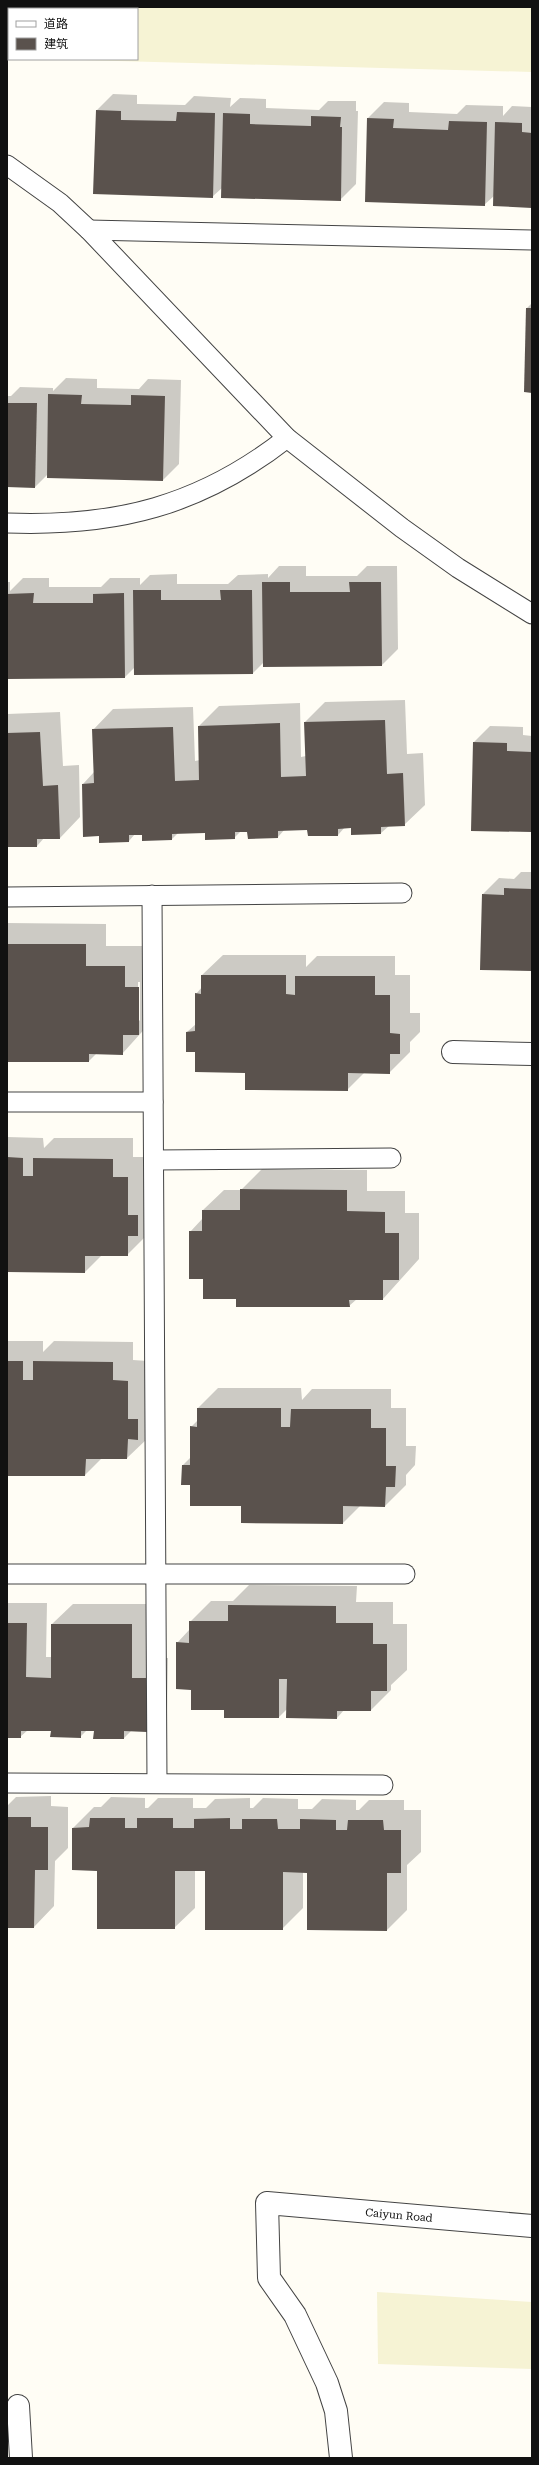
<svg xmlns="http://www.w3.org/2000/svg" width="539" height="2465" font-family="'Roboto Serif','Noto Sans SC',serif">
	<rect width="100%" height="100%" fill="#fffdf5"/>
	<g fill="#f6f3d4">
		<polygon points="7,7 532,7 532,72 44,59 137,59 137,9 9,9 9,58 7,58"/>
		<polygon points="377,2292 532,2302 532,2369 378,2364"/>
	</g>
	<g fill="#0003" fill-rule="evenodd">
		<polygon points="113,94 137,95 137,104 185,105 194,96 231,98 230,107 240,98 266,99 266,108 319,110 328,101 356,101 356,111 358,111 356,184 340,200 222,188 212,197 97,110"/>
		<polygon points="384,102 409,103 409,112 457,114 466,105 503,106 503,116 512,106 532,107 532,207 494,196 484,205 368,118"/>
		<polygon points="532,303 532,392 527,308"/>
		<polygon points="66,378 97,379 97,388 139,389 148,379 181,380 179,464 163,480 48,474 35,487 7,486 7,396 11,396 20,387 53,388 53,391"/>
		<polygon points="279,566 306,566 306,576 357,576 367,566 397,566 398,649 382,665 264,662 253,673 135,667 125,677 7,668 7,582 10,582 10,591 23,578 49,578 49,587 101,587 110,578 140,578 140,585 150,575 177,574 177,584 228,584 238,575 268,574 268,578"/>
		<polygon points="405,700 407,754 423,753 425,805 404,825 389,826 381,833 352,834 352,827 345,827 338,835 308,829 285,829 278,837 248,831 241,831 234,838 206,832 178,833 172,839 135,834 129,841 100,835 83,784 94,772 93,730 113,709 193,707 195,761 200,760 199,726 219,706 300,703 301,757 306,756 305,722 325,702"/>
		<polygon points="60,712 63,766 79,765 80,817 60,838 44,838 37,846 7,839 7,714"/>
		<polygon points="490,726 523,727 523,735 532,736 532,831 474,742"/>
		<polygon points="521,872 532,872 532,970 483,894 499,878 514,879"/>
		<path d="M 7,923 L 106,924 L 106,946 L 145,946 L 159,1013 L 122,1054 L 97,1053 L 89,1061 L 7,1061 ZM 138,982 L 140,982 L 140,1020 L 138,1022 Z"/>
		<polygon points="223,955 306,955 306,967 317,956 395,956 395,975 410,975 410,1013 420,1013 420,1032 410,1042 410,1052 389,1073 364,1073 347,1090 246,1072 196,1051 187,1032 196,1024 196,994 202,987 202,975"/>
		<polygon points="7,1137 43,1138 44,1148 54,1138 133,1138 133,1157 148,1157 148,1234 127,1255 102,1255 85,1272 7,1271"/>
		<polygon points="262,1169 367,1170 367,1191 405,1191 405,1213 419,1213 419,1259 383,1299 357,1299 349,1306 237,1298 204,1278 190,1232 203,1218 203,1210 224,1190 241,1190"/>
		<polygon points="7,1341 43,1341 43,1352 54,1341 133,1342 133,1360 148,1361 148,1438 127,1458 102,1458 85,1475 7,1475"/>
		<polygon points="218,1388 301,1388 302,1400 312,1389 391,1389 391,1408 406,1408 406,1446 416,1446 415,1465 406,1475 406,1485 385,1506 360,1506 343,1523 242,1505 191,1484 183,1465 191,1457 191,1427 198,1420 198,1408"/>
		<polygon points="249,1585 357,1586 356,1602 393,1602 393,1624 407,1624 407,1670 391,1685 391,1690 371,1710 344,1710 337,1718 288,1708 279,1717 225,1709 192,1689 177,1643 190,1629 190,1622 211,1601 233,1601"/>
		<polygon points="7,1603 47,1603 46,1657 52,1657 52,1624 73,1604 152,1604 152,1658 168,1658 167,1711 147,1731 131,1731 124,1738 95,1730 87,1730 80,1737 52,1730 28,1730 20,1737 7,1737"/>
		<polygon points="51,1796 51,1806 68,1807 68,1848 55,1861 54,1906 34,1927 7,1927 7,1806 16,1797"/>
		<polygon points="111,1797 145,1798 145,1808 148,1808 158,1798 193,1798 193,1808 206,1808 215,1799 250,1798 250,1808 253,1808 263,1798 298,1799 298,1809 312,1809 322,1799 356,1800 356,1810 359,1810 369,1800 404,1800 404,1810 421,1810 421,1852 407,1865 407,1910 387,1930 308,1872 303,1871 303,1908 282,1929 206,1870 195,1870 195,1908 174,1928 98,1870 73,1828 94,1807 101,1807"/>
	</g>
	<g fill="#5a524d">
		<polygon points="96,110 121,111 121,120 176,121 177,112 215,113 213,198 93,194"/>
		<polygon points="223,113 250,114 250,124 311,126 311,116 341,117 340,127 342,127 341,201 221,198"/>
		<polygon points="367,118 394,119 393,128 448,130 449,121 487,122 485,206 365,202"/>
		<polygon points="495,122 522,123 522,132 532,133 532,208 493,206"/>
		<polygon points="526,308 532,308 532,393 524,392"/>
		<polygon points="48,394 82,395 81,404 131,405 131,395 165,396 163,481 47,478"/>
		<polygon points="7,403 37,403 35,488 7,487"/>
		<polygon points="262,582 290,582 290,592 350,592 349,582 381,582 382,666 263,667"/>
		<polygon points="133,590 161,590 161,600 221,600 220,590 252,590 253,674 134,675"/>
		<polygon points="34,593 33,603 93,603 93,594 124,593 125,678 7,679 7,594"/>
		<polygon points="385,720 387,774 403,773 405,826 381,827 381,834 351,835 351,828 338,829 338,836 308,836 307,830 278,831 278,838 248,839 247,832 235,832 235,839 205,840 205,833 172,834 172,840 142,841 142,835 129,835 129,842 99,843 99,836 83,837 82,784 94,783 92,729 173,727 175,781 199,780 198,726 280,723 281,777 306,776 304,722"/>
		<polygon points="40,732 43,786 58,785 60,839 37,839 37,847 7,847 7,733"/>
		<polygon points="473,742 507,743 507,751 532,752 532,832 471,831"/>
		<polygon points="504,888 532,889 532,971 480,970 482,894 504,895"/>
		<polygon points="7,944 86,944 86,966 125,966 125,987 139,987 139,1035 123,1035 123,1055 89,1054 89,1062 7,1062"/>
		<polygon points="201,975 286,975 286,994 295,995 295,976 375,976 375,995 390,995 390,1033 400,1034 400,1054 390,1054 390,1074 348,1073 348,1091 245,1090 245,1073 195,1072 195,1052 186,1052 186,1032 195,1031 195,993 201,994"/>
		<polygon points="7,1157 23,1158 23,1176 33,1176 33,1158 113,1159 113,1177 128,1177 128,1215 138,1215 138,1236 128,1236 128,1256 85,1256 85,1273 7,1272"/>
		<polygon points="240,1189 347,1190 347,1211 385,1212 385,1233 399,1233 399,1280 383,1280 383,1300 349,1300 350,1307 236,1307 236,1299 203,1299 203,1279 189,1279 189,1231 202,1231 202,1210 240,1210"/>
		<polygon points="7,1361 23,1361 23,1380 33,1380 33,1361 113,1362 113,1380 128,1381 128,1419 138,1419 138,1440 128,1439 127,1459 86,1459 85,1476 7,1476"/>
		<polygon points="197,1408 281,1408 281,1427 290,1427 291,1409 371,1409 371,1428 386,1428 386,1466 396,1466 395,1487 386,1487 385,1507 343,1506 343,1524 241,1523 241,1506 190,1506 190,1485 181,1485 182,1465 190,1465 190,1426 197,1427"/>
		<polygon points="228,1605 336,1606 336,1623 373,1623 373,1644 387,1644 387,1691 371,1691 371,1711 337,1711 337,1719 286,1718 287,1679 279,1679 279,1718 224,1718 224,1710 191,1710 191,1690 176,1689 176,1642 189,1643 189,1621 228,1621"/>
		<polygon points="7,1623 27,1623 26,1677 51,1678 51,1624 132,1624 132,1678 148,1678 147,1732 124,1731 124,1739 93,1739 94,1731 81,1731 81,1738 50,1737 51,1731 21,1731 21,1738 7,1738"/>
		<polygon points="7,1817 31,1817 31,1827 48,1827 48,1870 35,1870 34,1928 7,1928"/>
		<polygon points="90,1818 125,1818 125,1828 137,1828 137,1818 173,1818 173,1828 194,1828 194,1819 230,1818 230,1829 242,1829 242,1819 277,1819 278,1829 300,1829 300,1819 336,1820 336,1830 347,1830 348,1820 383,1820 384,1830 401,1830 401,1873 387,1873 387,1931 307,1930 307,1873 283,1872 283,1930 205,1930 205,1871 175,1871 175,1929 97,1929 97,1871 72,1870 72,1828 89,1827"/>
	</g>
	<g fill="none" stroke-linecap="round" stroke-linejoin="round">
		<defs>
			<g id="lane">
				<polyline points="7,165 60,203 89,230 287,438 402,528 458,568 532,614"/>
				<polyline points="89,230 532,240"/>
				<path d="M 7,523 C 116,527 200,506 287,438"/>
				<polyline points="152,895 157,1783"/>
				<polyline points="7,897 402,893"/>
				<polyline points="7,1102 153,1102"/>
				<polyline points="154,1160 391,1158"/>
				<polyline points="7,1574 405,1574"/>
				<polyline points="7,1783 383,1785"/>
			</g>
			<g id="street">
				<polyline points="453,1052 532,1054"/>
				<polyline points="18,2406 21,2458"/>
				<polyline points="341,2458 336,2411 327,2383 295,2315 269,2278 267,2203 532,2226"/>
			</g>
		</defs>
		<use href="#lane" stroke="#444" stroke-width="21"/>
		<use href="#street" stroke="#444" stroke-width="24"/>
		<use href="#lane" stroke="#fff" stroke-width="19"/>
		<use href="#street" stroke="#fff" stroke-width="22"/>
	</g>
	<g text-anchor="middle" stroke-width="4" stroke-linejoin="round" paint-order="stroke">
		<g font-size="11" fill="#111" stroke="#fff">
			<text transform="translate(399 2215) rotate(5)" y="4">Caiyun Road</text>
		</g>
	</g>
	<rect width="539" height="2465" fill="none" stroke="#111111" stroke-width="16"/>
	<rect x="8" y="8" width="130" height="52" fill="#ffffff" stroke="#a0a0a0"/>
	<rect x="16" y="21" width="20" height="6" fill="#ffffff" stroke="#a0a0a0"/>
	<text x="44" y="28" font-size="12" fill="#111111">道路</text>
	<rect x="16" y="38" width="20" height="12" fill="#5a524d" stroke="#a0a0a0"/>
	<text x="44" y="48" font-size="12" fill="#111111">建筑</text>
</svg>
